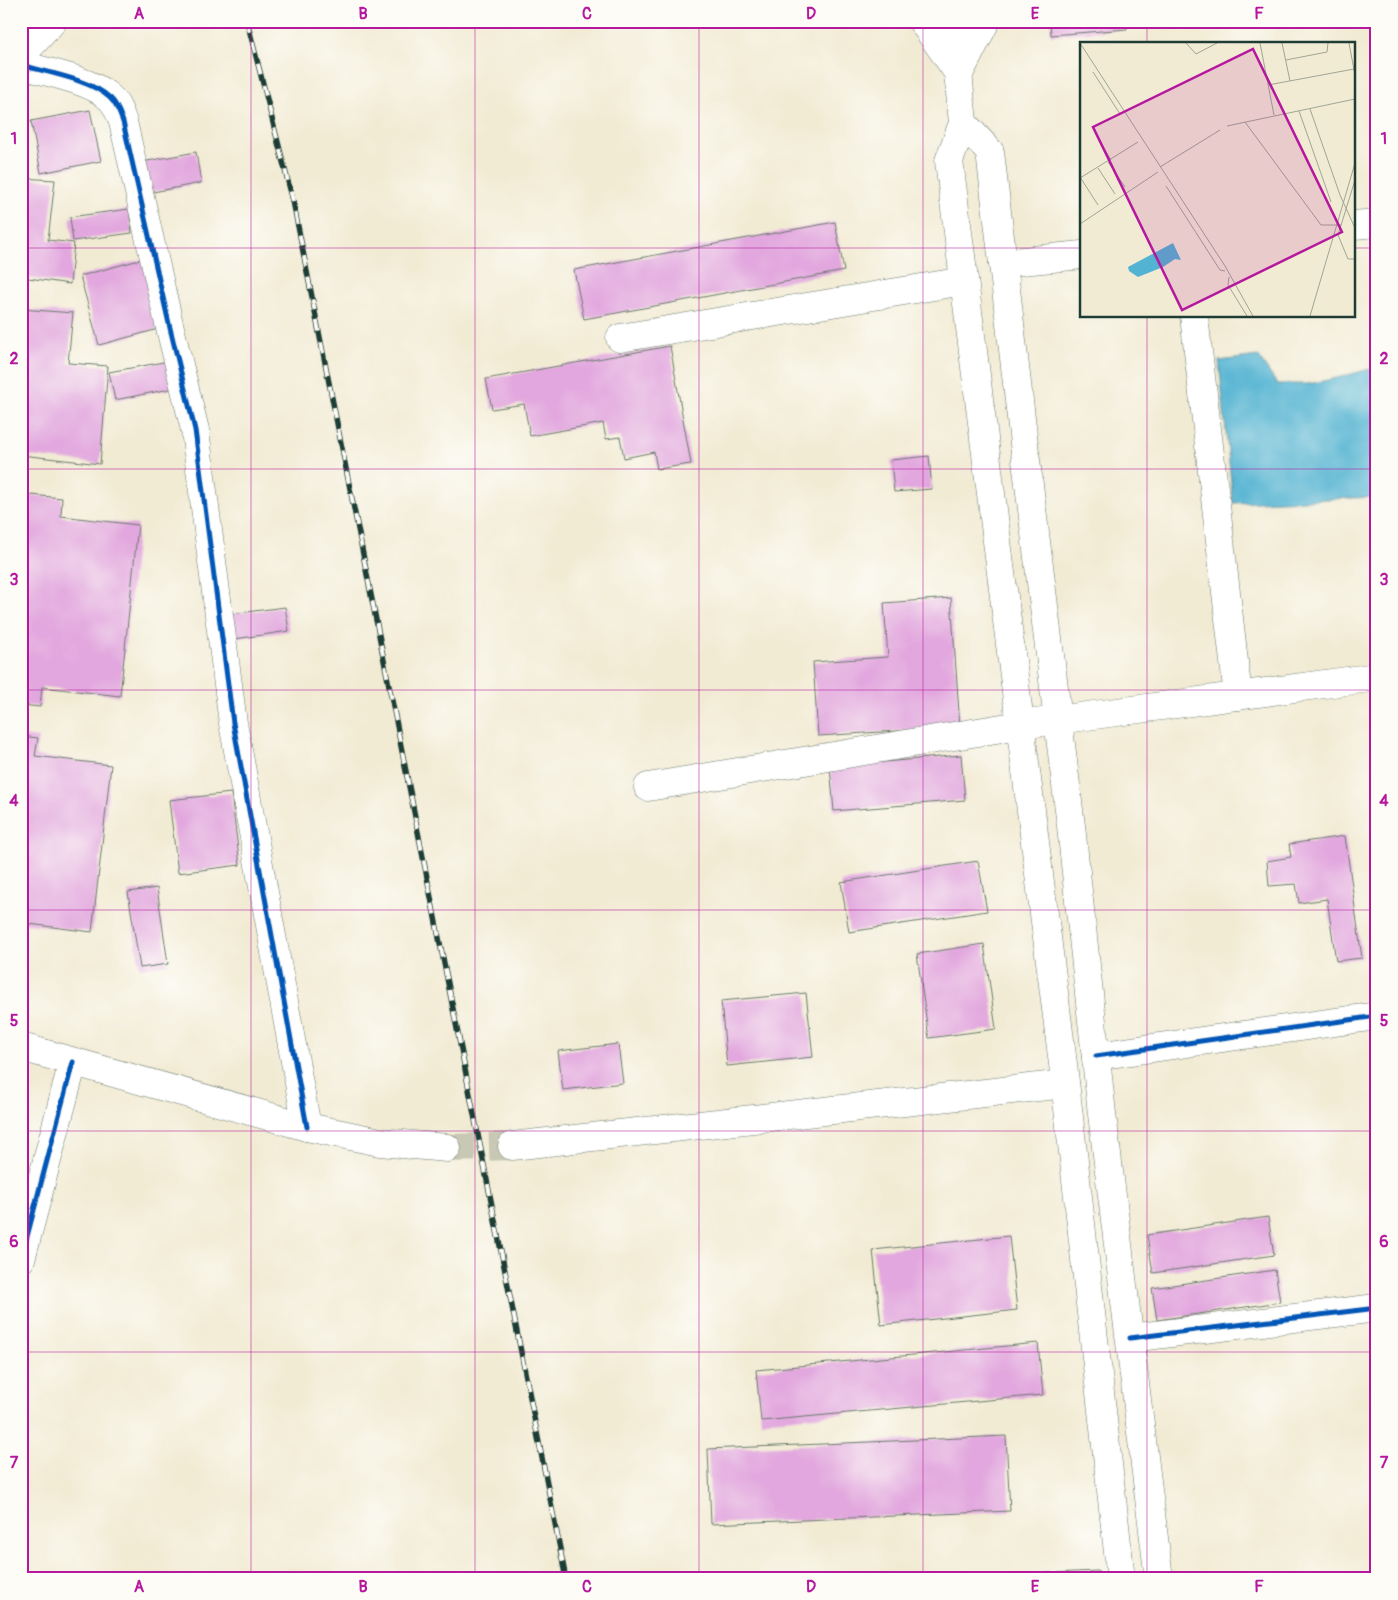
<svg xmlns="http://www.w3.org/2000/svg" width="1398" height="1600" font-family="Pangolin,sans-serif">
	<rect width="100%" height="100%" fill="#fdfcf7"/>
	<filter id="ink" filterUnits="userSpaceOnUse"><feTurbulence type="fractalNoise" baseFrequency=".02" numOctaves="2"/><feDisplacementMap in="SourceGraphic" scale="10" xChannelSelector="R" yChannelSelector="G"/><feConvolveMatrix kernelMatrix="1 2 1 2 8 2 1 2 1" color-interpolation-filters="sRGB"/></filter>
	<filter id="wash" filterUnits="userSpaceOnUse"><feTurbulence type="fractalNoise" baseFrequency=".0096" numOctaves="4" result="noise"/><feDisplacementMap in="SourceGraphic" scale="20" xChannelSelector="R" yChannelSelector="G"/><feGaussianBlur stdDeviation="1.12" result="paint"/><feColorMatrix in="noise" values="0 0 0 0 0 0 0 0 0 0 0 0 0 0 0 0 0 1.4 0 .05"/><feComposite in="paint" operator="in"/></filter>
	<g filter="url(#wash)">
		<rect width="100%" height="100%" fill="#f2ebd4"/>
		<polygon fill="#53b3d2" stroke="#397883" points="1258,356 1277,384 1308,384 1337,378 1377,367 1377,497 1233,503 1219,361"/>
		<g id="blocks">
			<g fill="#e2a7de">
				<polygon points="1050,21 1127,21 1127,29 1051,35"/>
				<polygon points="90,110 101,161 41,173 31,121"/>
				<polygon points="196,152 201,183 148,193 142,162"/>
				<polygon points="21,178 55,180 48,240 74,243 70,284 21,277"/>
				<polygon points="129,209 132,233 73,241 70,217"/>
				<polygon points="835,222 844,271 584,319 574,270"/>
				<polygon points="143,259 162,328 99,345 80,276"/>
				<polygon points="21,309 73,313 68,363 108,366 100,464 21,455"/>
				<polygon points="670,346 691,464 657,469 654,452 624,458 620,437 606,439 603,423 530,436 524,404 492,409 486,379"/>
				<polygon points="169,361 175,388 115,400 109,372"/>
				<polygon points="929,456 932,489 894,492 891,460"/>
				<polygon points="21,494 62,498 61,516 138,525 120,696 42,687 40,707 21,705"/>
				<polygon points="951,598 960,727 818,736 813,662 888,657 884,603"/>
				<polygon points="285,607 289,631 235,639 231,614"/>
				<polygon points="21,736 38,738 35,756 111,765 92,932 21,923"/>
				<polygon points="961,755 965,800 834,811 830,767"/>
				<polygon points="231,793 240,865 178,873 169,800"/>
				<polygon points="1345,836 1362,958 1336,961 1327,899 1299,903 1296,884 1269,886 1267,861 1291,857 1289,844"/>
				<polygon points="978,861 987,911 849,932 841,882"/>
				<polygon points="157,888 168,964 140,968 128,892"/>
				<polygon points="984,944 996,1029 929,1038 917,954"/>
				<polygon points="806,993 813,1057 727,1066 721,1001"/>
				<polygon points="618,1044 623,1083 563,1090 558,1051"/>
				<polygon points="1268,1217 1274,1255 1153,1273 1147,1235"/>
				<polygon points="1009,1236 1017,1310 881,1325 873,1250"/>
				<polygon points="1275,1270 1280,1302 1157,1320 1152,1288"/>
				<polygon points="1038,1343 1043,1395 761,1421 756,1370"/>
				<polygon points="1006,1436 1010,1511 711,1524 708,1449"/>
				<polygon points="1098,1571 1099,1579 958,1579 958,1577"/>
			</g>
		</g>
	</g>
	<g filter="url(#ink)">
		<use href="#blocks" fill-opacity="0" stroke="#697a6c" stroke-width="1"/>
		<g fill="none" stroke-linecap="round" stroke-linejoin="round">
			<polyline stroke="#c8c8b4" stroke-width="28" stroke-dasharray="28 14" stroke-linecap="butt" points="447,1148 512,1146"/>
			<defs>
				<g id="minor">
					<path d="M 21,65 C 46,72 92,80 110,98 C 117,104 120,114 123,122 L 170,328 L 195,430 L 233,723 L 307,1127"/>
					<polyline points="1354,225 1377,223"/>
					<polyline points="1003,263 1082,255"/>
					<polyline points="1194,316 1238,696"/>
					<polyline points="620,338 964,281"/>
					<polyline points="648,787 1020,725 1377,677"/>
					<polyline points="1096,1056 1377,1016"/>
					<polyline points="21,1259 73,1062"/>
					<polyline points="1130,1338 1377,1308"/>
				</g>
				<g id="major">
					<polyline points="21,56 53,21"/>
					<polyline points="21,1047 307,1127 380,1142 447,1148"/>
					<polyline points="512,1146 1065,1084"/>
				</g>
				<g id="highway">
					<polyline points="922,21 959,74 986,21"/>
					<polyline points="953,21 963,123 949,161 1063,1064 1121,1579"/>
					<polyline points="963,123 990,152 1025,452 1071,826 1102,1114 1159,1579"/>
				</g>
			</defs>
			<use href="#minor" stroke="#697a6c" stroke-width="29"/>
			<use href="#major" stroke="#697a6c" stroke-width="29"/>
			<use href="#highway" stroke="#697a6c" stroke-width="29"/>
			<use href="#minor" stroke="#fff" stroke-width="28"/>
			<use href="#major" stroke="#fff" stroke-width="28"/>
			<use href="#highway" stroke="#fff" stroke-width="28"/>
			<defs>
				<polyline id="rail" points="247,21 293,201 566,1579"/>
			</defs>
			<use href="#rail" stroke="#1f3d34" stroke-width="5.5"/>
			<use href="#rail" stroke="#fdfcf7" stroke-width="4" stroke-dasharray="11" stroke-linecap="butt"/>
			<defs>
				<g id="cycleway">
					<path d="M 21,65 C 46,72 92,80 110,98 C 117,104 120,114 123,122 L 170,328 L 195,430 L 233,723 L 307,1127"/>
					<polyline points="1096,1056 1377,1016"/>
					<polyline points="21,1259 73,1062"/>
					<polyline points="1130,1338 1377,1308"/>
				</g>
			</defs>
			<use href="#cycleway" stroke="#fdfcf7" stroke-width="8"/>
			<use href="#cycleway" stroke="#0057b8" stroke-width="5"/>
		</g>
	</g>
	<path fill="none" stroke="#b5179e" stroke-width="1" stroke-opacity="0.55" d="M 251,21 L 251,1579M 475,21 L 475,1579M 699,21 L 699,1579M 923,21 L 923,1579M 1147,21 L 1147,44M 21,248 L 1082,248M 1354,248 L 1377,248M 1147,316 L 1147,1579M 21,469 L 1377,469M 21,690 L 1377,690M 21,910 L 1377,910M 21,1131 L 1377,1131M 21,1352 L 1377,1352"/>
	<g transform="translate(1080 42)">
		<rect width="275" height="275" fill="#f2ebd4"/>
		<path d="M 93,201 L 101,218 L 95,217 L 83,225 L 58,235 L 49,229 L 48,225 Z" fill="#53b3d2"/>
		<path fill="none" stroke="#9ea594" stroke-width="1" d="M 0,1 L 145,224 L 173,274M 106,1 L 116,12 L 137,1M 180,1 L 194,73M 202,1 L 210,39M 269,1 L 275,33M 206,18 L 247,10 L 248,1M 13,30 L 40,72M 188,43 L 274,27M 230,67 L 260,153 L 275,186M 219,69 L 251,160M 165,80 L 241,183 L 261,183M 147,84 L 275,57M 19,98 L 31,118M 28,120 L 45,145M 80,125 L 140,88M 18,126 L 35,152M 0,135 L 18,163M 0,136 L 58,100M 275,138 L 258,193 L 268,217 L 275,217M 86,144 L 140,228 L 145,229M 0,182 L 78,130M 149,235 L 148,243 L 167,274M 230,274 L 275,121"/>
		<path fill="#b5179e" fill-opacity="0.15" stroke="#b5179e" stroke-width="2.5" d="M 173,7 L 262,190 L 102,268 L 13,85 Z"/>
		<rect width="275" height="275" fill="none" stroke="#1f3d34" stroke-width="2.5"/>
	</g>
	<rect width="1398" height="1600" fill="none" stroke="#fdfcf7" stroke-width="55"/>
	<rect x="28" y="28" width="1342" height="1544" fill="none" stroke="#b5179e" stroke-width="2"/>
	<g font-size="16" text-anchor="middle" font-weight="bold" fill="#b5179e">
		<text x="139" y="19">A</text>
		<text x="363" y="19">B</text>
		<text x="587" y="19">C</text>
		<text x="811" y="19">D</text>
		<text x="1035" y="19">E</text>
		<text x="1259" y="19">F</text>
		<text x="14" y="144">1</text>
		<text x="1384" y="144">1</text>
		<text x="14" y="364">2</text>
		<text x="1384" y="364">2</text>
		<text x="14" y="585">3</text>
		<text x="1384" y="585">3</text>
		<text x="14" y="806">4</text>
		<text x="1384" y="806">4</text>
		<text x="14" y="1026">5</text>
		<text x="1384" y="1026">5</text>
		<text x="14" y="1247">6</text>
		<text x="1384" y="1247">6</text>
		<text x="14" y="1468">7</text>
		<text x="1384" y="1468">7</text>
		<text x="139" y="1592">A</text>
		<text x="363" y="1592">B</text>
		<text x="587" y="1592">C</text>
		<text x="811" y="1592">D</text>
		<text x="1035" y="1592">E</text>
		<text x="1259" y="1592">F</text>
	</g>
</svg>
